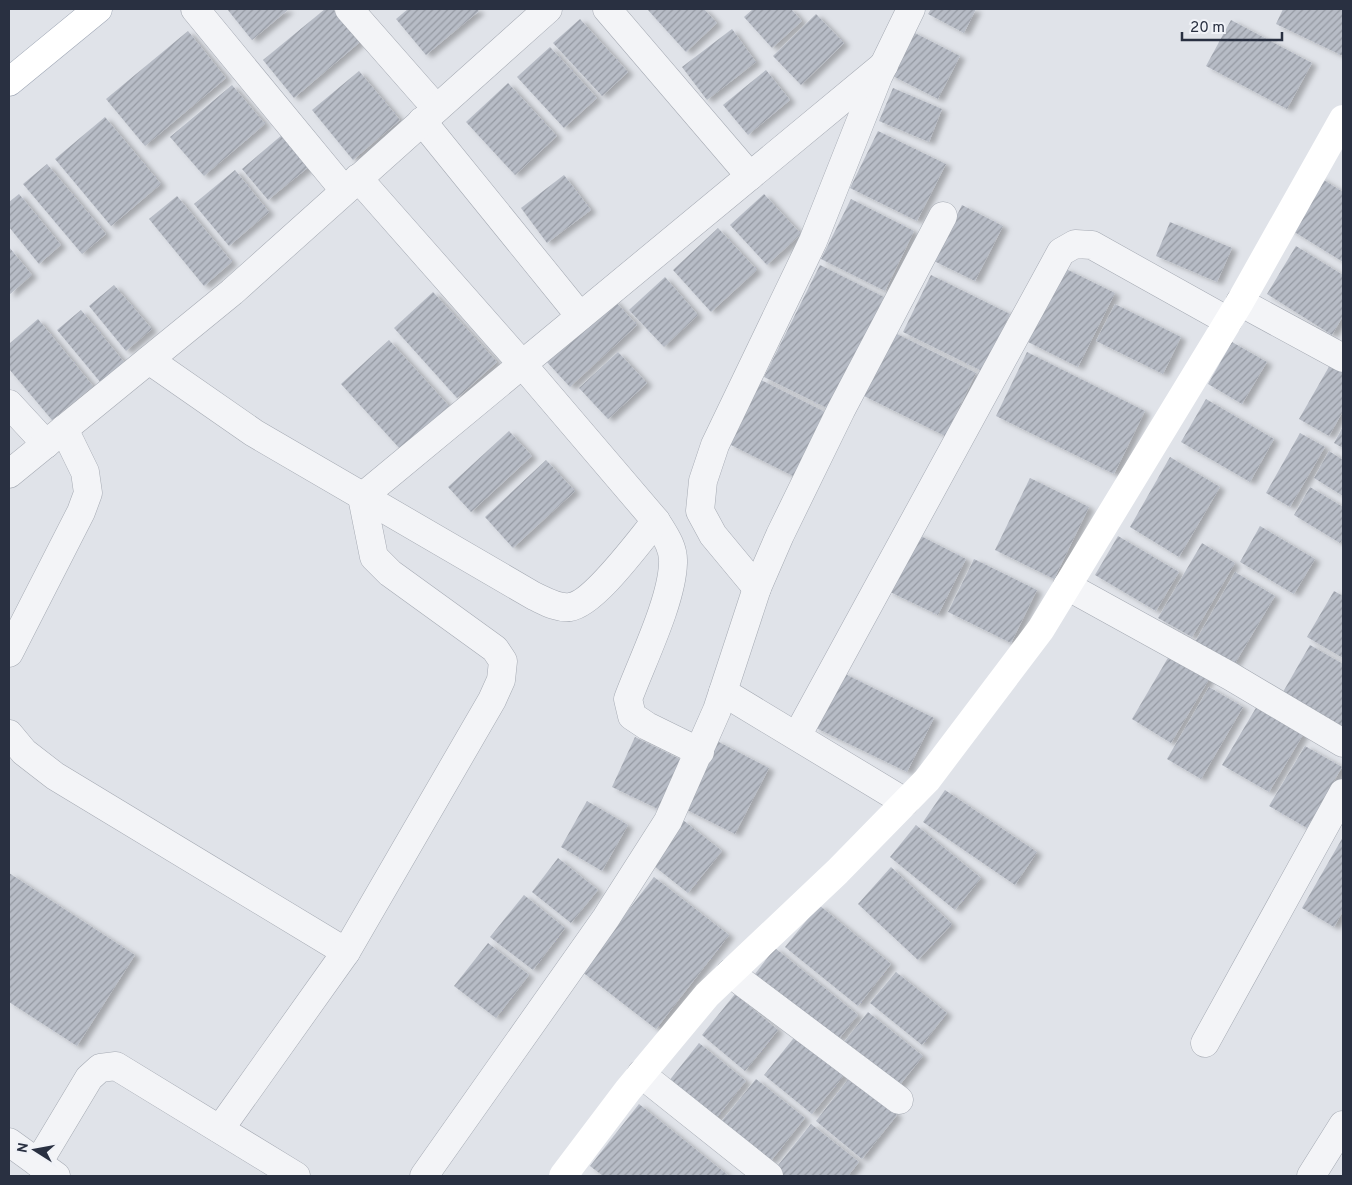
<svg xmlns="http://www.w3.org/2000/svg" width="1352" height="1185" font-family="Overpass,sans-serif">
	<defs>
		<pattern id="building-hatch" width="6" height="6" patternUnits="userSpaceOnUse" patternTransform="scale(1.25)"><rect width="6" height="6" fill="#b7bcc6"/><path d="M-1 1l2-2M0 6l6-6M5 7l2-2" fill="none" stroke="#9599a2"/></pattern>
		<filter id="shadow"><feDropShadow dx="5.5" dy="3" stdDeviation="2.5" flood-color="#0004"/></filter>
	</defs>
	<rect width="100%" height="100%" fill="#e0e3e9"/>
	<g fill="url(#building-hatch)" filter="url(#shadow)">
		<polygon points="227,9 289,9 252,40"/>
		<polygon points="325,9 333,9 360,42 294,98 263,60"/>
		<polygon points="408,9 477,9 479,11 426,55 396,19"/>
		<polygon points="647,9 704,9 717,23 686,52"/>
		<polygon points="753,9 791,9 802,21 772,48 744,17"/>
		<polygon points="931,9 976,9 964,33 928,14"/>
		<polygon points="1283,9 1343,9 1343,56 1276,24"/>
		<polygon points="816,14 844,43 801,85 773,56"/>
		<polygon points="580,19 628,72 602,96 553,43"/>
		<polygon points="1231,20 1312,63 1287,109 1206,66"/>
		<polygon points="732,29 756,62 707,100 682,67"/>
		<polygon points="188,31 226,78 145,146 106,99"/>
		<polygon points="911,31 960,56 938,99 889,74"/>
		<polygon points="550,47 597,98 564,128 517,77"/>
		<polygon points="766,70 790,100 748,135 723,105"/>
		<polygon points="359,71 400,120 353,160 312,110"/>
		<polygon points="508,83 557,136 515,175 466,122"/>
		<polygon points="232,85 265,124 204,176 170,137"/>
		<polygon points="893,88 942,109 929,142 879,121"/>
		<polygon points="105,117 161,184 111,226 55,159"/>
		<polygon points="289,129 316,161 268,200 242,169"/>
		<polygon points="878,131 946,164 917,221 850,188"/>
		<polygon points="47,164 106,234 82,254 23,184"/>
		<polygon points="235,170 269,212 229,246 194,204"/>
		<polygon points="564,175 591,210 547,243 521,208"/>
		<polygon points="1319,177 1343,192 1343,262 1288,228"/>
		<polygon points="19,194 61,245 39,264 9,227 9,202"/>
		<polygon points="764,194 801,234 767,265 730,225"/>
		<polygon points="177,196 232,262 204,286 149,219"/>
		<polygon points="851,199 914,231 885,291 821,259"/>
		<polygon points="962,205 1003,226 975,281 934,261"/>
		<polygon points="1170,222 1232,248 1217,282 1156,256"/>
		<polygon points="718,228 757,270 711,312 673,270"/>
		<polygon points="1296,246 1343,275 1343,316 1332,335 1267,294"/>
		<polygon points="9,247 32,275 9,295"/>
		<polygon points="820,265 884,297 829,409 764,377"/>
		<polygon points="1064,268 1115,293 1078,367 1028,342"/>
		<polygon points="931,275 1010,314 982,371 903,332"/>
		<polygon points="665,277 698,315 664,347 629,310"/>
		<polygon points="114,285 152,329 126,351 89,306"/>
		<polygon points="433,292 497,362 457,398 394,328"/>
		<polygon points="613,299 637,325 570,387 546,361"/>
		<polygon points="1115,304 1181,337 1163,374 1096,341"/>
		<polygon points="81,310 125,363 101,383 57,330"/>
		<polygon points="38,319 93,386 52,420 9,369 9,344"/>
		<polygon points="893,332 976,373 945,436 862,395"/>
		<polygon points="389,340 449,406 401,450 341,384"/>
		<polygon points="1232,342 1267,362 1242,404 1208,384"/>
		<polygon points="618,352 647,383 608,419 579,388"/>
		<polygon points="1027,352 1145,411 1114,474 996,416"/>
		<polygon points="1334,358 1343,364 1343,411 1329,436 1299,419"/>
		<polygon points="761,380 827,413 795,477 729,444"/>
		<polygon points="1206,399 1274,439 1250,482 1181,442"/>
		<polygon points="1343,427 1343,448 1334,443"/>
		<polygon points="509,431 532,456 471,512 448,487"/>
		<polygon points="1300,433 1325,447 1290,507 1266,493"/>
		<polygon points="1329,451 1343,460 1343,496 1314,478"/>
		<polygon points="1170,457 1220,487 1179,557 1130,527"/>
		<polygon points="546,460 575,491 513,548 485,517"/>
		<polygon points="1030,478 1089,507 1054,579 995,550"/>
		<polygon points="1310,487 1343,507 1343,538 1340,543 1294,515"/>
		<polygon points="1260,526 1315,559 1294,594 1240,562"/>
		<polygon points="917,534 966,559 938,615 888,591"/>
		<polygon points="1118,536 1179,572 1156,611 1095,575"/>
		<polygon points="1202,543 1235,563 1192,637 1158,618"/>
		<polygon points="974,559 1037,590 1011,643 948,612"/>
		<polygon points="1235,572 1275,596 1234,665 1195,642"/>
		<polygon points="1334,591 1343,596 1343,658 1307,637"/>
		<polygon points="1310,645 1343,664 1343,728 1283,692"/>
		<polygon points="1172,651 1212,674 1171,743 1132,719"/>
		<polygon points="841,672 934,718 907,772 814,727"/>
		<polygon points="1209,687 1243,707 1201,779 1167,759"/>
		<polygon points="1260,701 1307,728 1269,792 1222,765"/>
		<polygon points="635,737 684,761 660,810 612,787"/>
		<polygon points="715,740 769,768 735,834 681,807"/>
		<polygon points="1305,746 1342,767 1307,828 1269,806"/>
		<polygon points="945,790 1037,852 1015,885 923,822"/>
		<polygon points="587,801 628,825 602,871 561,847"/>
		<polygon points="683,820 722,851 688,893 649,862"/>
		<polygon points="916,825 981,878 955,910 890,857"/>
		<polygon points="1343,837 1343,911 1334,927 1302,908"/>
		<polygon points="558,858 598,890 571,923 532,892"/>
		<polygon points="891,867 952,924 918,960 858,904"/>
		<polygon points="9,873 135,955 77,1046 9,1002"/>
		<polygon points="654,877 729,935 656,1029 581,971"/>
		<polygon points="524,895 565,928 533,970 490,937"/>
		<polygon points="819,905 891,964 858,1006 785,947"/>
		<polygon points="488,943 529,975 496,1018 454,986"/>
		<polygon points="775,948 858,1015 838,1040 755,974"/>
		<polygon points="896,972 947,1013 922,1045 870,1003"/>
		<polygon points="735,994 778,1030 745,1071 702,1035"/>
		<polygon points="868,1012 923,1056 895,1091 840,1047"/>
		<polygon points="801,1029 850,1068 812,1114 764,1075"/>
		<polygon points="699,1043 746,1081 712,1123 665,1086"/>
		<polygon points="850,1077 897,1115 862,1159 816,1121"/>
		<polygon points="756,1079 805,1118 770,1162 721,1122"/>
		<polygon points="639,1104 729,1176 603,1176 590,1166"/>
		<polygon points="811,1124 859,1162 848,1176 784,1176 775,1169"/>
	</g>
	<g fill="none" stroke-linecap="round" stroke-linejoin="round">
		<defs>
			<g id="street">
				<polyline points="195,9 344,190"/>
				<polyline points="349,9 436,108"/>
				<polyline points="607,9 750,176"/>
				<polyline points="422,121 580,316"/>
				<path d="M 358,178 L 522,364 L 656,521 C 664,534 674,547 673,563 C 672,601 642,661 628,699 L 632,716 L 647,726 L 700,752"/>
				<polyline points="1240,302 1343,358"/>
				<path d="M 149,360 L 254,433 L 534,596 C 545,601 558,609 570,607 C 594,604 640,540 656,521"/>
				<polyline points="9,404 46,444"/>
				<polyline points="9,474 232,292 548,9"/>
				<polyline points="1067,586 1230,676 1343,743"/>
				<polyline points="757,588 713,535 700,511 703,481 715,445 813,241 878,77 911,9"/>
				<polyline points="9,653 81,512 88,493 85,472 64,429"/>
				<polyline points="723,692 905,802"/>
				<polyline points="9,734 24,752 55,776 346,952"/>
				<polyline points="797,736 1061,252 1075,244 1092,245 1228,321"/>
				<polyline points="730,973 899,1100"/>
				<polyline points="1205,1043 1343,793"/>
				<polyline points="641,1074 769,1176"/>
				<polyline points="220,1129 346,952 492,700 501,680 503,661 495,649 390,573 374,557 362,497 884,65"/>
				<polyline points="9,1142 56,1176"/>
				<polyline points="38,1163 89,1078 100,1068 116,1066 296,1176"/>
				<polyline points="424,1176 606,918 668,821 717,710 757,588 780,535 841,410 943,216"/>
				<polyline points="1311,1176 1343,1125"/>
			</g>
			<polyline id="primary" points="9,82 98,9"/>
		</defs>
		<use href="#street" stroke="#a5aab3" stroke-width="29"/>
		<use href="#primary" stroke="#9fa7b5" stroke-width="29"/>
		<use href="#street" stroke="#f3f4f7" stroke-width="28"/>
		<polyline stroke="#fff" stroke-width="28" points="563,1176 628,1090 707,995 837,872 927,780 1041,629 1240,302 1343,119"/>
		<use href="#primary" stroke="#fff" stroke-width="28"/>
	</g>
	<rect width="1352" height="1185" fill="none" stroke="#293041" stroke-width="20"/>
	<g transform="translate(35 1150) rotate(281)" stroke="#f0f2f7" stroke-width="4" paint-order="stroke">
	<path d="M0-4L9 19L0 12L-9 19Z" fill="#293041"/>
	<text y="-8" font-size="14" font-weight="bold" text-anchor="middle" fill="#293041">N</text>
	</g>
	<path d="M1182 32v8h100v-8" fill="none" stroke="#293041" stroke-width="2.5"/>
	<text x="1190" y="32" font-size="15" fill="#293041" stroke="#f0f2f7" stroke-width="4" paint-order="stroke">20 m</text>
</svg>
